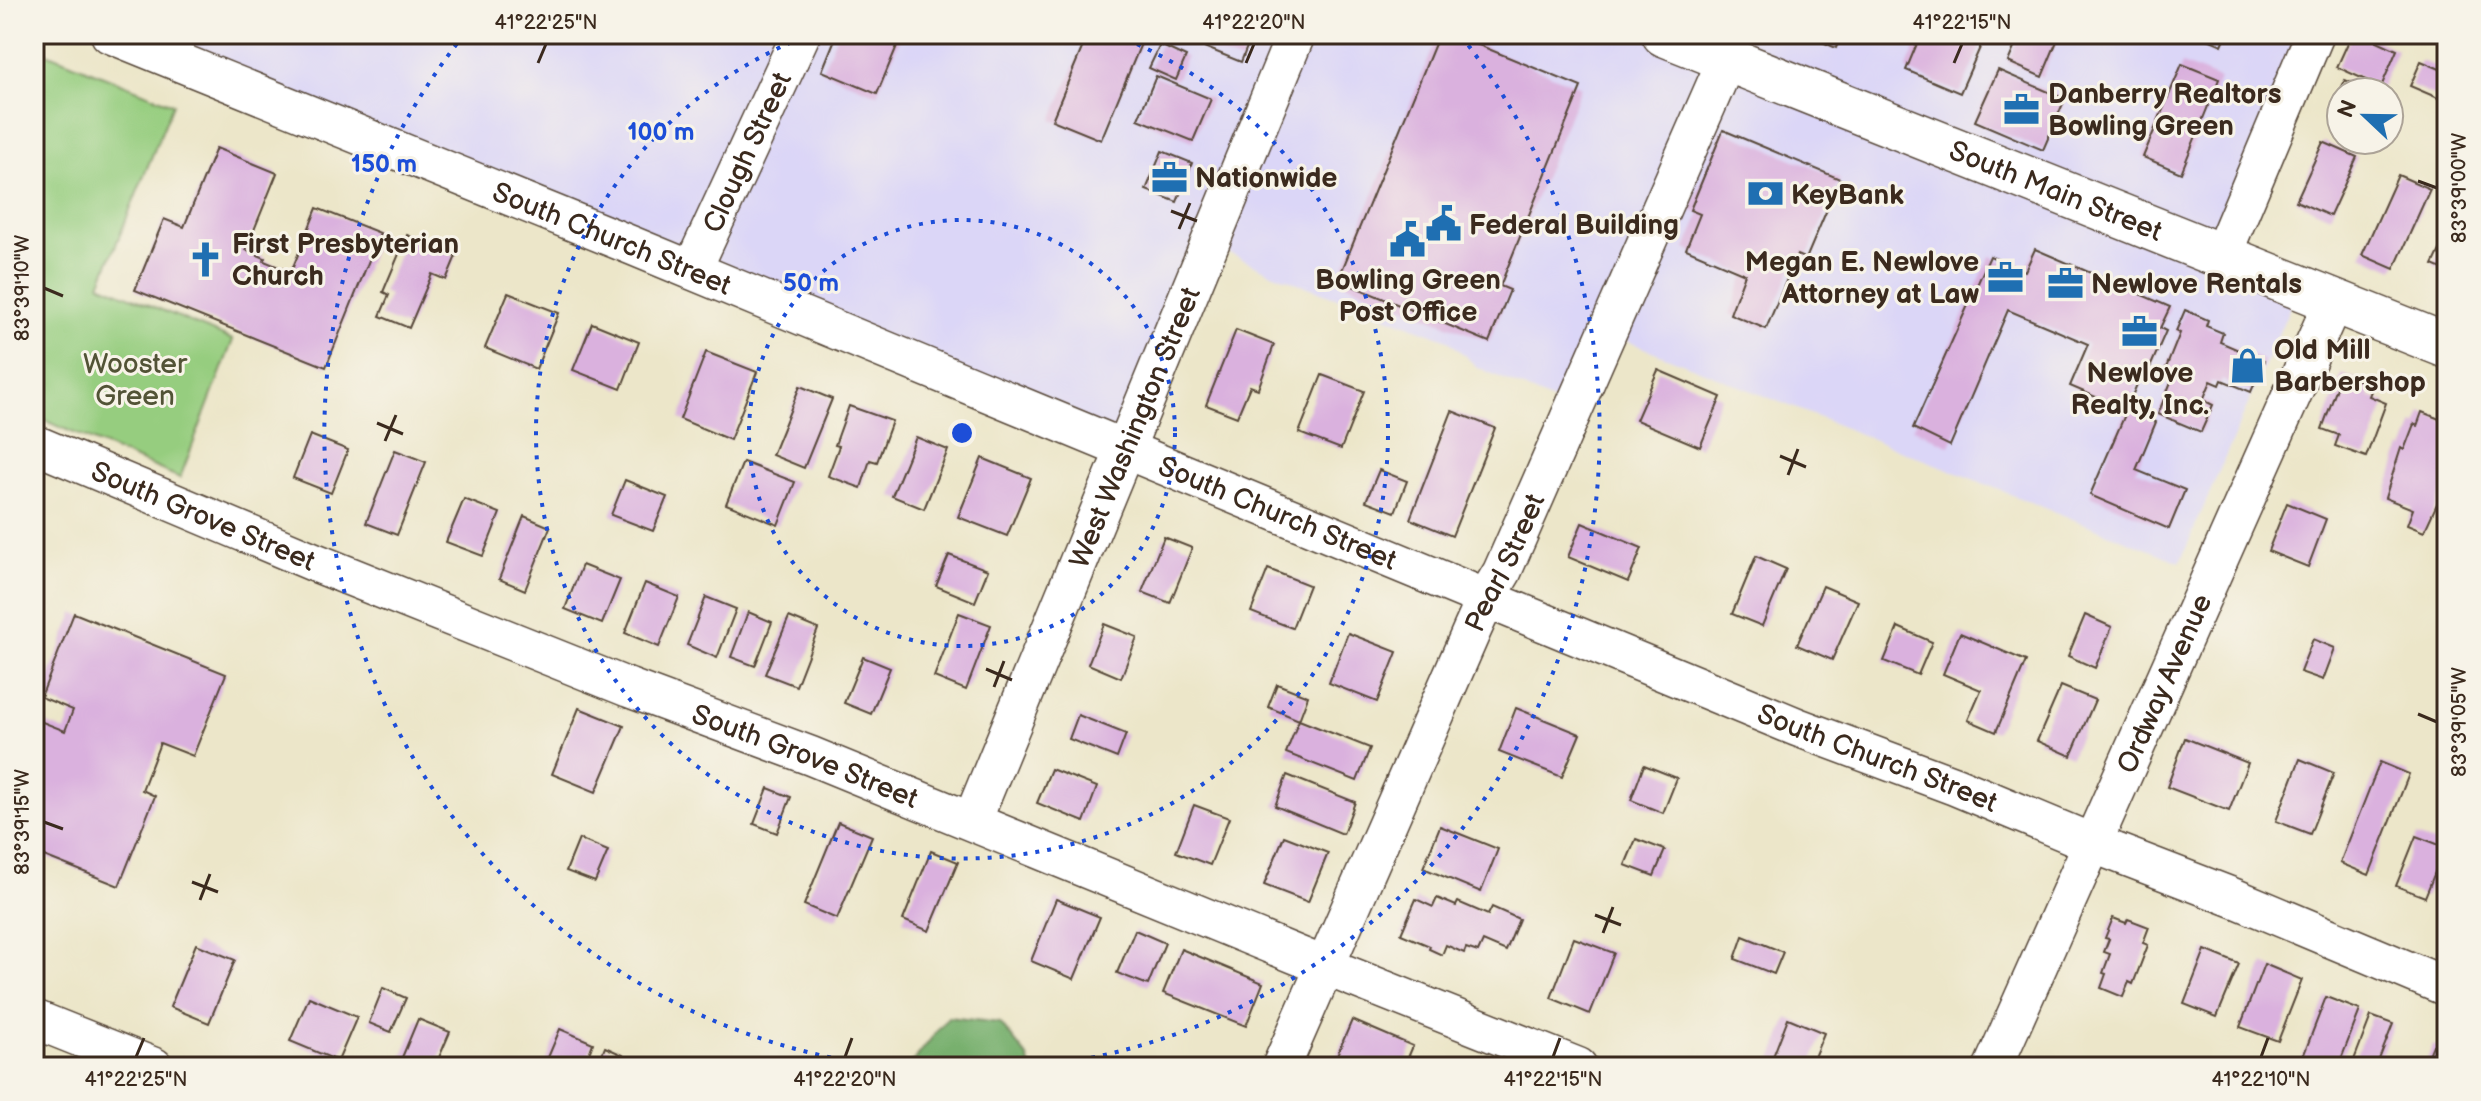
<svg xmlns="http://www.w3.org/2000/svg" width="2481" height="1101" font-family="'Balsamiq Sans',sans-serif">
	<rect width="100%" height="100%" fill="#f7f3e8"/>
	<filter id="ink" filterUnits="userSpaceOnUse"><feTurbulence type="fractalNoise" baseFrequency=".0125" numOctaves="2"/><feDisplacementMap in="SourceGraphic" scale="16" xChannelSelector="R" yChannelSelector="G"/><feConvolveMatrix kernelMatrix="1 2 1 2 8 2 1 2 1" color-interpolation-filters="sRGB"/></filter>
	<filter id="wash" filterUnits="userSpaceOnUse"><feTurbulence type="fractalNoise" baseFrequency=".006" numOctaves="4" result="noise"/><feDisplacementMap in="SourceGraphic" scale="32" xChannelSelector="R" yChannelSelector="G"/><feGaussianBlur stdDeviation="1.8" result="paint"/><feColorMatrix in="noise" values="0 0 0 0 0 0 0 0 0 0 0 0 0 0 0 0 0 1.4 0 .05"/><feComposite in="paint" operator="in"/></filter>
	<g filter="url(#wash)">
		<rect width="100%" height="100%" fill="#ece6c9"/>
		<polygon fill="#dbd6f7" points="110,34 2315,34 2223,255 2299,286 2180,562 1607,333 1572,410 1477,367 1448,340 1274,274 1210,244 1125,450"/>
		<polygon fill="#96cd7f" stroke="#687c4e" stroke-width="2" points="34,48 173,104 100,284 233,340 180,478 34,416"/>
		<polygon fill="#78b06e" stroke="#5a6d46" stroke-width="2" points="948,1017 1000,1023 1028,1058 1031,1067 909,1067"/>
		<g id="blocks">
			<g fill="#dab1de">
				<polygon points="837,34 902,34 877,94 822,71"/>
				<polygon points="1088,34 1145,34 1101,140 1052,120"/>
				<polygon points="1172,34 1252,34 1241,62"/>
				<polygon points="1439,34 1452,34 1581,87 1500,286 1510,290 1489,342 1338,280"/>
				<polygon points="1804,34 1842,34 1836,48"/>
				<polygon points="1921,34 1986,34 1960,93 1906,70"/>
				<polygon points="2020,34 2060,34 2042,77 2008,62"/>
				<polygon points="2196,34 2227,34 2222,45"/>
				<polygon points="2352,34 2362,34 2397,50 2381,87 2337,67"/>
				<polygon points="1160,45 1186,57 1176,80 1149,68"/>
				<polygon points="2421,61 2447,72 2445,101 2410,86"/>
				<polygon points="2182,64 2219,79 2181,173 2143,157"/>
				<polygon points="1998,70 2065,99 2043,150 1975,121"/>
				<polygon points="1156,76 1211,99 1193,141 1138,119"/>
				<polygon points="2345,80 2373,92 2341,92 2341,110 2333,107"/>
				<polygon points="1723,130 1840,179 1806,259 1797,255 1766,329 1730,314 1745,274 1686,249 1700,214 1690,210"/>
				<polygon points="2323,142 2357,157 2330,216 2296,201"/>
				<polygon points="216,148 277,173 246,250 265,258 264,261 291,272 317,208 380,233 326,367 135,290 164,219 184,227"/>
				<polygon points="1162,151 1192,163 1177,202 1146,190"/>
				<polygon points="2398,175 2430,189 2394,269 2362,255"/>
				<polygon points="407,235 456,256 446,280 432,274 409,328 380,316 389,295 383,292"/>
				<polygon points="2447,235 2447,271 2433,265"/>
				<polygon points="2035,249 2170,307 2160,328 2166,331 2149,370 2144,368 2126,410 2070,386 2088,344 2008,310 1950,446 1913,428 1990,256 2025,271"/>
				<polygon points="508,293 559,313 536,369 485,348"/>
				<polygon points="2185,310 2208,320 2206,326 2223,333 2220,342 2264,361 2251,392 2222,380 2220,385 2211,381 2203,400 2213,405 2201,432 2158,414 2173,377 2164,373 2180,333 2176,331"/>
				<polygon points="592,323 639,342 621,389 573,370"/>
				<polygon points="1236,330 1274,345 1258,389 1250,386 1237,417 1206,405"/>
				<polygon points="706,352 757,372 730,440 680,419"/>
				<polygon points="1658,370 1721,397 1700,447 1636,420"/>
				<polygon points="2342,374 2373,386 2369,396 2386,403 2366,457 2335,446 2339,435 2322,429"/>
				<polygon points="1322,375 1364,391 1341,449 1299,433"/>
				<polygon points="800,386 832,399 804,468 772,455"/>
				<polygon points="849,406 892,421 877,462 870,460 861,488 828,476 839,446 835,445"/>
				<polygon points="2127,410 2156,422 2136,470 2185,490 2169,529 2090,495"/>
				<polygon points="1452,411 1495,428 1452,536 1410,519"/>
				<polygon points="2422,412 2447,422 2447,471 2445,477 2447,482 2424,532 2407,525 2413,509 2385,498 2401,448 2404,450 2414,424 2417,426"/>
				<polygon points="310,435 348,450 331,493 293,478"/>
				<polygon points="916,437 948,450 924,509 892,496"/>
				<polygon points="395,450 426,462 397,535 366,523"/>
				<polygon points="982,458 1031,478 1007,536 958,517"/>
				<polygon points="743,462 795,482 778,525 726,504"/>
				<polygon points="1379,470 1407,481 1395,512 1366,501"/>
				<polygon points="625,480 667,497 653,531 611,515"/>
				<polygon points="464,499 500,513 483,556 446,542"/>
				<polygon points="2287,503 2326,519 2308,567 2268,551"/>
				<polygon points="524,516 550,527 525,590 499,579"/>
				<polygon points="1582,523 1642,548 1628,582 1568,557"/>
				<polygon points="1164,537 1192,548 1170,603 1142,592"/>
				<polygon points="949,555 988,570 975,602 936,586"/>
				<polygon points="1756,556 1786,569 1762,626 1732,614"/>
				<polygon points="582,565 620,580 602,624 565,609"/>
				<polygon points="1268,569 1309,585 1292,628 1251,612"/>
				<polygon points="645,583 679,597 659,647 625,633"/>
				<polygon points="1823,586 1858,601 1832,660 1797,645"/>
				<polygon points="706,597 736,609 717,658 687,645"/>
				<polygon points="748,612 772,622 755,666 731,657"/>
				<polygon points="74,613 226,674 193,756 160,743 142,790 155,796 119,886 34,852 34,737 40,721 65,731 73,710 41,697"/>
				<polygon points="959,613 991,625 966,690 934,677"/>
				<polygon points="2085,615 2112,627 2095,668 2068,656"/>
				<polygon points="789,617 818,629 796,686 765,674"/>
				<polygon points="1104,624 1137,637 1121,678 1088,664"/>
				<polygon points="1898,627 1932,642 1918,675 1884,661"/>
				<polygon points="1348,633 1397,652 1377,702 1329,683"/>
				<polygon points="1960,633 2026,661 1996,732 1968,720 1981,690 1943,674"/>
				<polygon points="2313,639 2335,648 2323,680 2300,672"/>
				<polygon points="863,657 890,668 871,714 844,703"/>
				<polygon points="1277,684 1308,696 1299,720 1268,707"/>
				<polygon points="2061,686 2095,700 2071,756 2037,741"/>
				<polygon points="579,708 624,726 596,792 552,774"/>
				<polygon points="1516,708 1580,734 1562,777 1499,752"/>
				<polygon points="1078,715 1126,734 1117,758 1069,739"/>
				<polygon points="1299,720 1370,748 1357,781 1286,753"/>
				<polygon points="2185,738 2248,763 2229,811 2167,787"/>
				<polygon points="2300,759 2334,773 2310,834 2276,821"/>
				<polygon points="2380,762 2409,774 2369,875 2340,863"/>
				<polygon points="1644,765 1677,778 1663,813 1631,800"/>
				<polygon points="1051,769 1097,787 1084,822 1037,803"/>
				<polygon points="1287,775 1355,802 1343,834 1275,806"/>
				<polygon points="768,788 791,797 777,833 754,824"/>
				<polygon points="1194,805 1229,818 1210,865 1176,852"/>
				<polygon points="838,822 872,836 837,919 804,905"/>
				<polygon points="1440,826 1498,849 1481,892 1423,868"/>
				<polygon points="1284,836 1328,853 1308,902 1264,885"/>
				<polygon points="2416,836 2445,847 2425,897 2396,886"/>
				<polygon points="579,839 608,851 595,882 566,871"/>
				<polygon points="1636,839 1665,850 1654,876 1625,865"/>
				<polygon points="931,851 958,862 929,931 903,920"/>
				<polygon points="1437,898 1456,906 1458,902 1488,915 1492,907 1519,919 1506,951 1483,941 1478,952 1466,948 1464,953 1446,945 1442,955 1429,949 1430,946 1401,934 1416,899 1433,907"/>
				<polygon points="1056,899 1100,917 1074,979 1031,961"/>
				<polygon points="2113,918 2126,923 2128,919 2149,927 2143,943 2148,945 2133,984 2129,982 2123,997 2101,988 2106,974 2103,973 2110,954 2104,952 2109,939 2105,938"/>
				<polygon points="1135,930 1165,943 1148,985 1117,973"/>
				<polygon points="1743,936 1783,952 1774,974 1735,959"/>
				<polygon points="1574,938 1614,953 1590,1014 1551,998"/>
				<polygon points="196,944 235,960 209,1023 170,1007"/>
				<polygon points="1181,949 1263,983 1246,1026 1163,993"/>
				<polygon points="2205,950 2239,964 2217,1017 2184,1004"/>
				<polygon points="2264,964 2302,980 2278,1041 2240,1027"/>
				<polygon points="383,988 406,998 391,1032 369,1023"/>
				<polygon points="309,997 357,1017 338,1061 290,1041"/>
				<polygon points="2326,997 2360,1010 2338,1067 2313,1067 2301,1062"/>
				<polygon points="2371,1016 2393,1024 2376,1067 2354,1060"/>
				<polygon points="1788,1018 1824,1033 1810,1067 1769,1067"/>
				<polygon points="418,1019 450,1032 435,1067 398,1067"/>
				<polygon points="1352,1020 1413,1046 1404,1067 1366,1067 1337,1055"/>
				<polygon points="560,1029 593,1043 584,1067 544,1067"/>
				<polygon points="2433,1045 2447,1050 2447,1067 2424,1067"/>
				<polygon points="605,1047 623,1055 618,1067 597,1067"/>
			</g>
		</g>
	</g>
	<g filter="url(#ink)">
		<use href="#blocks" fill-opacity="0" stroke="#564638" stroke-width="2"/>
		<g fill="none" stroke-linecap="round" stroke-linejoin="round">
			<defs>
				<g id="minor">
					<path id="s1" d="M 110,34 L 633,246 L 1797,727 L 1955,786 L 2094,844 L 2237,899 L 2447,987"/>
					<polyline points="2222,255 2315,34"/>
					<path id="s2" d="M 692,270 L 801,34"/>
					<path id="s3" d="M 34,444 L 314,562 L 629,688 L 811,756 L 1302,957 L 1578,1067"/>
					<path id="s4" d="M 972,821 L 1296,34"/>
					<polyline points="34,1019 154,1067"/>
					<path id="s5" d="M 1281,1067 L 1472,630 L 1487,597 L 1502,572 L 1727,59"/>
					<path id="s6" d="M 1993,1067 L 2334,300"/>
				</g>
				<g id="major">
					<path id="s7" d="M 1664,34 L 2447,346"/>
				</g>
			</defs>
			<use href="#minor" stroke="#564638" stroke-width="41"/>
			<use href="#major" stroke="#564638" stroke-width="47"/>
			<use href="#minor" stroke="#fff" stroke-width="38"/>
			<use href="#major" stroke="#fff" stroke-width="44"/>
		</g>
	</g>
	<path fill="none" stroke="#3b2a1e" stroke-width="3" d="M 538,63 L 546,44M 1246,63 L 1254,44M 1954,63 L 1962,44M 2418,181 L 2437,188M 1171,211 L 1197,221M 1179,229 L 1190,203M 44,288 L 63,296M 377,423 L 403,434M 385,441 L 396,415M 1780,456 L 1806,467M 1788,475 L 1798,449M 986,669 L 1012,680M 994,687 L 1004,661M 2418,714 L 2437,722M 44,822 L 63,829M 192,882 L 218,892M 200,900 L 210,874M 1595,915 L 1621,925M 1603,933 L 1613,907M 136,1057 L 144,1038M 845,1057 L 852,1038M 1553,1057 L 1560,1038M 2261,1057 L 2268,1038"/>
	<g fill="none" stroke="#1d4ed8" stroke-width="4" stroke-dasharray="4 8">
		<circle cx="962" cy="433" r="213"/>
		<path d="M1115 35A426 426 0 1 1 809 35"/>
		<path d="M890 1067A638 638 0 0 1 463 36M1461 36A638 638 0 0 1 1034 1067"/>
	</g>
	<defs>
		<symbol id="office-bare" viewBox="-9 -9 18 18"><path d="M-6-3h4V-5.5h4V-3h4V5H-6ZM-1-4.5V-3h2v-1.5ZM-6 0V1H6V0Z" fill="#1f6fb2" stroke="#f7f3e8" stroke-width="2.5" paint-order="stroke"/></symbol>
		<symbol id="bank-bare" viewBox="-9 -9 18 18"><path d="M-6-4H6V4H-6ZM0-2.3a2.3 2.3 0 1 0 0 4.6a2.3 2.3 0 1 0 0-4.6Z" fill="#1f6fb2" stroke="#f7f3e8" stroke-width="2.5" paint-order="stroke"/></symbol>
		<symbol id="civic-bare" viewBox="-9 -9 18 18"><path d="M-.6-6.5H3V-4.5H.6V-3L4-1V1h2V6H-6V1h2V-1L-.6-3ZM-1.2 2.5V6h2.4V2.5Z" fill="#1f6fb2" stroke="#f7f3e8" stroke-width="2.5" paint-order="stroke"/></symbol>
		<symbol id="church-bare" viewBox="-9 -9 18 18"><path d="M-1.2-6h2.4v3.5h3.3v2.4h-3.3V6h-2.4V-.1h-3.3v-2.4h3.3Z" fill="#1f6fb2" stroke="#f7f3e8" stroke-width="2.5" paint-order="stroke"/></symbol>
		<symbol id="shop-bare" viewBox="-9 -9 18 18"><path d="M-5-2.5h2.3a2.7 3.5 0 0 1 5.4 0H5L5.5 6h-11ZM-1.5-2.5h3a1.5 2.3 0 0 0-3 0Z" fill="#1f6fb2" stroke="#f7f3e8" stroke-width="2.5" paint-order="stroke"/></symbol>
	</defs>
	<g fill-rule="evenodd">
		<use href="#office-bare" x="1996" y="84" width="51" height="51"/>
		<use href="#office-bare" x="1144" y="152" width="51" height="51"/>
		<use href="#bank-bare" x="1740" y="168" width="51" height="51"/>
		<use href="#civic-bare" x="1418" y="198" width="51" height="51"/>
		<use href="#civic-bare" x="1382" y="214" width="51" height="51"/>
		<use href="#church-bare" x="180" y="234" width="51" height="51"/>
		<use href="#office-bare" x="1980" y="252" width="51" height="51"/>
		<use href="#office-bare" x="2040" y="258" width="51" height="51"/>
		<use href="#office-bare" x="2114" y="306" width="51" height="51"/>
		<use href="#shop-bare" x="2222" y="340" width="51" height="51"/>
	</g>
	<g text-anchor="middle" stroke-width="6" stroke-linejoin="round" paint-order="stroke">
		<g font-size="28" font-weight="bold" fill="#3b2a1e" stroke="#f7f3e8" text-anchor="start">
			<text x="2048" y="103">Danberry Realtors<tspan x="2048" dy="32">Bowling Green</tspan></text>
			<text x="1195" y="187">Nationwide</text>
			<text x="1791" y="204">KeyBank</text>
			<text x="1469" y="234">Federal Building</text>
			<text x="232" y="253">First Presbyterian<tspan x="232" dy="32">Church</tspan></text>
			<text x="1979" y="271" text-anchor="end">Megan E. Newlove<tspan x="1979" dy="32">Attorney at Law</tspan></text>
			<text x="1408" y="289" text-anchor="middle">Bowling Green<tspan x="1408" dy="32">Post Office</tspan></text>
			<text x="2091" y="293">Newlove Rentals</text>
			<text x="2274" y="359">Old Mill<tspan x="2274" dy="32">Barbershop</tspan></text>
			<text x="2140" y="382" text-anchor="middle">Newlove<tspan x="2140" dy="32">Realty, Inc.</tspan></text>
		</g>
		<g font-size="28" fill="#3b2a1e" stroke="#f7f3e8">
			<text dy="10" stroke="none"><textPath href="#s2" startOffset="130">Clough Street</textPath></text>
			<text dy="10" stroke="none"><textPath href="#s7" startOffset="422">South Main Street</textPath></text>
			<text dy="10" stroke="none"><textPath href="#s1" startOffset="542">South Church Street</textPath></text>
			<text dy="10" stroke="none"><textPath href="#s4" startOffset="426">West Washington Street</textPath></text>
			<text dy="10" stroke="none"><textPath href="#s1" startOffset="1262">South Church Street</textPath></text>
			<text dy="10" stroke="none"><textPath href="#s3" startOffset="184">South Grove Street</textPath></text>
			<text dy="10" stroke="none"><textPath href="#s5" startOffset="552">Pearl Street</textPath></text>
			<text dy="10" stroke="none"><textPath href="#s6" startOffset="420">Ordway Avenue</textPath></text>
			<text dy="10" stroke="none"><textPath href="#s3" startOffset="832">South Grove Street</textPath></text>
			<text dy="10" stroke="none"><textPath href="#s1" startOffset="1910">South Church Street</textPath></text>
		</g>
		<g font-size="28" fill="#525336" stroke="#f7f3e8">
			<text x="135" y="373">Wooster<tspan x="135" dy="32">Green</tspan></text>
		</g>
	</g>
	<circle cx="962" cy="433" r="12" fill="#1d4ed8" stroke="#f7f3e8" stroke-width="4"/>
	<g font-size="24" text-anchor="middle" font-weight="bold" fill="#1d4ed8" stroke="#f7f3e8" stroke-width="6" stroke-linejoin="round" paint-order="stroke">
		<text x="661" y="140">100 m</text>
		<text x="384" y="172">150 m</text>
		<text x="811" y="291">50 m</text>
	</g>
	<rect width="2481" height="1101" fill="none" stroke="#f7f3e8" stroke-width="88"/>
	<g transform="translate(2365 116) rotate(292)"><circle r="38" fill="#f7f3e8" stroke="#aca397" stroke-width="2"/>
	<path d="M0-6L14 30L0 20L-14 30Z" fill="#1f6fb2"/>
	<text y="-12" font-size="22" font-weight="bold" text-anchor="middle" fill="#3b2a1e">N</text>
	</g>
	<rect x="44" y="44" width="2393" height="1013" fill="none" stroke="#3b2a1e" stroke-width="3"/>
	<g font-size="20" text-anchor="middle" fill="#3b2a1e">
		<text x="546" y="29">41°22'25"N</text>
		<text x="1254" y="29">41°22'20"N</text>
		<text x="1962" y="29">41°22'15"N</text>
		<text transform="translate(2459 188) rotate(-90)" y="7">83°39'00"W</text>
		<text transform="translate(22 288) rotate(-90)" y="7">83°39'10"W</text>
		<text transform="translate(2459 722) rotate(-90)" y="7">83°39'05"W</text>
		<text transform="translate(22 822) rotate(-90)" y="7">83°39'15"W</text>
		<text x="136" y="1086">41°22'25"N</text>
		<text x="845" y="1086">41°22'20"N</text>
		<text x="1553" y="1086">41°22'15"N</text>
		<text x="2261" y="1086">41°22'10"N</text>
	</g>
</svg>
